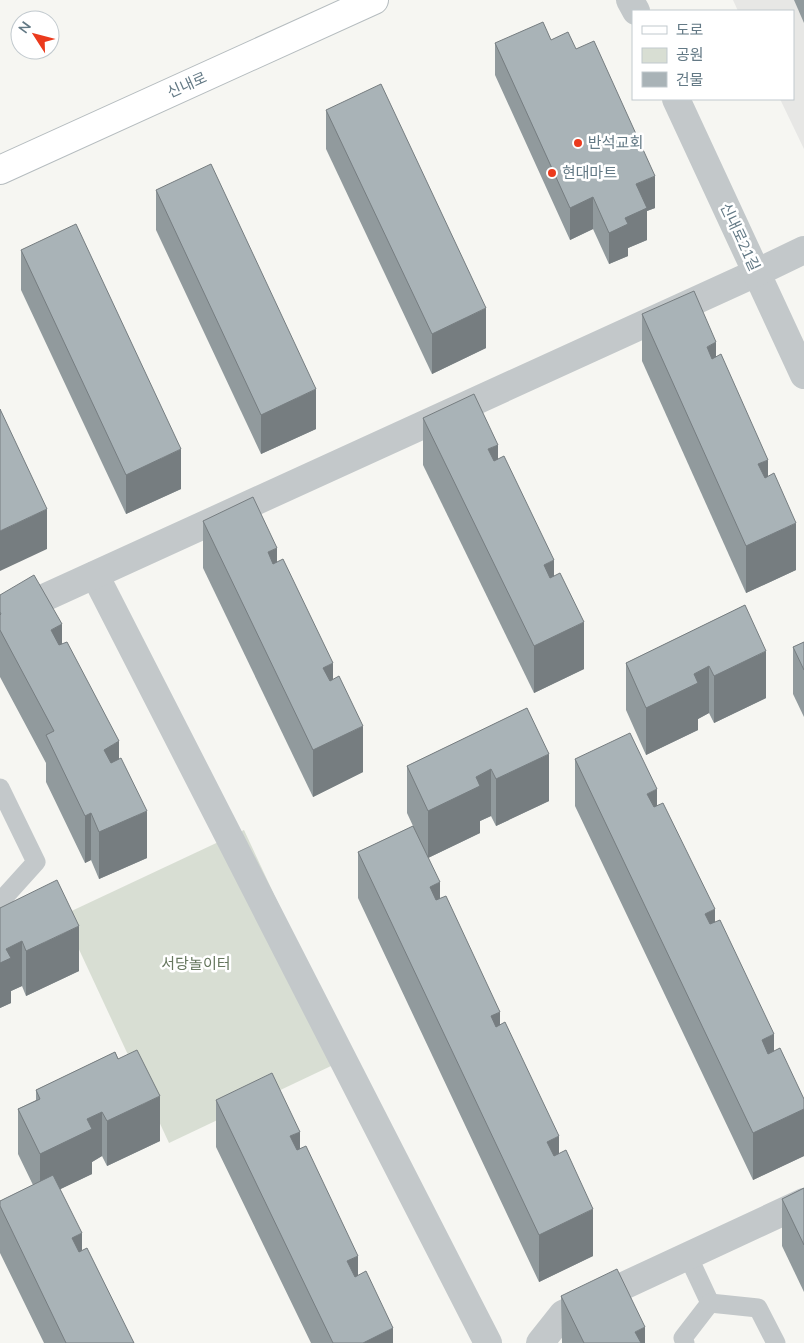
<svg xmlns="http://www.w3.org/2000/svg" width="804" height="1343" font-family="Mulish,'Noto Sans KR',sans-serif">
	<rect width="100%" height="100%" fill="#f6f6f2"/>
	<polygon fill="#e7e7e5" points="733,0 804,0 804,149 780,99 793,99 793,11 738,11"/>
	<polygon fill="#d8ded3" points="244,830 350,1057 169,1143 63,915"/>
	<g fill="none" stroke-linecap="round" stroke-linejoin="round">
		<defs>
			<polyline id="secondary" points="0,170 374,0"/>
		</defs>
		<use href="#secondary" stroke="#b5bcbf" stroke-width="30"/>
		<g stroke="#c3c8ca" stroke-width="19">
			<polyline points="0,788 36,862 0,902"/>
			<polyline points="688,1256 710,1303"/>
			<polyline points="710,1303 758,1308 776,1343"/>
			<polyline points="685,1343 683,1338 710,1303"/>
		</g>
		<g stroke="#c3c8ca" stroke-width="28">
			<polyline points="95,575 488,1343"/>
			<polyline points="0,618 756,273"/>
			<polyline points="540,1343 563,1314 804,1202"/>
		</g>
		<g stroke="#c3c8ca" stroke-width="28">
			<polyline points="630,0 636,11"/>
			<polyline points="676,99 804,375"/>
			<polyline points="756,273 804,250"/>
		</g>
		<use href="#secondary" stroke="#fff" stroke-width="28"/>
	</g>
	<g fill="#919a9d">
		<polygon points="794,0 804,0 804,23"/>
		<polygon points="551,40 655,208 647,211 647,240 628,248 628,256 609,264 593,229 570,240 495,75 495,43"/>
		<polygon points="326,110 486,348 432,374 326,149"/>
		<polygon points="156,190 316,429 261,454 156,230"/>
		<polygon points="21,250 181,489 126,514 21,290"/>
		<polygon points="642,314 716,357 768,476 796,570 746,593 642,361"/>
		<polygon points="423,418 498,459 554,576 584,669 534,693 423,465"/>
		<polygon points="203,521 277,562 333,679 363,772 313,797 203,568"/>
		<polygon points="0,595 62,643 119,759 147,858 99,879 91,860 85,863 46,782 46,763 0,677"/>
		<polygon points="745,605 766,698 714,723 709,713 698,719 698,730 646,755 626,710 626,663"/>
		<polygon points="804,642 804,717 793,694 793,647"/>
		<polygon points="527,708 549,801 496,826 491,816 480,821 480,833 428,858 440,898 500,1024 559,1153 593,1256 539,1282 358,898 358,852 413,826 407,813 407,766"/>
		<polygon points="575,759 657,806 715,922 774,1051 804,1099 804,1156 753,1180 575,806"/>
		<polygon points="0,908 79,971 26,996 22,986 11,991 11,1003 0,1008"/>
		<polygon points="115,1052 160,1141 107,1166 102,1156 92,1162 92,1174 60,1189 82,1251 134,1343 44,1343 0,1253 0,1201 33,1185 18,1154 18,1109 36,1100 36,1090"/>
		<polygon points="216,1100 300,1149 358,1275 393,1343 311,1343 216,1147"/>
		<polygon points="804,1188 804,1292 782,1246 782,1199"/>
		<polygon points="561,1296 645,1343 562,1343"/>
	</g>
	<g fill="#767d80">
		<polygon points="655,176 655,208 647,211 647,240 628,248 628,256 609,264 609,233 625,218 636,184"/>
		<polygon points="593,197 593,229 570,240 570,208"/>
		<polygon points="486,308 486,348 432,374 432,334"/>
		<polygon points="716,342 716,389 707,347"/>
		<polygon points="316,389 316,429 261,454 261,415"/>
		<polygon points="498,445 498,492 488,449"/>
		<polygon points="181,449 181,489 126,514 126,475"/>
		<polygon points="768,460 768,507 758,464"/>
		<polygon points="47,509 47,549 0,571 0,531"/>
		<polygon points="796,523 796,570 746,593 746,546"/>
		<polygon points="277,548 277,595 268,552"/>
		<polygon points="554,560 554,607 544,565"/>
		<polygon points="584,622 584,669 534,693 534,646"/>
		<polygon points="62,624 62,671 51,630"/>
		<polygon points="766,651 766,698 714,723 714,676"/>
		<polygon points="333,663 333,710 323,668"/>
		<polygon points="709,666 709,713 698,719 698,730 646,755 646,708 694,674"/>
		<polygon points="363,726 363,772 313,797 313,750"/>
		<polygon points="119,741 119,788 104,750"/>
		<polygon points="549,754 549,801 496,826 496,779"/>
		<polygon points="491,769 491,816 480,821 480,833 428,858 428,811 476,777"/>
		<polygon points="657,789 657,836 647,794"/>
		<polygon points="147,811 147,858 99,879 99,832"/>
		<polygon points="91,813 91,860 85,863 85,816"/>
		<polygon points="440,882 440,929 430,887"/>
		<polygon points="715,909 715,956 705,914"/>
		<polygon points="79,926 79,971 26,996 26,951"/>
		<polygon points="22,941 22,986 11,991 11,1003 0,1008 0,963 6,949"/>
		<polygon points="500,1012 500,1059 491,1016"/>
		<polygon points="774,1034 774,1081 762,1040"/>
		<polygon points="160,1096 160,1141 107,1166 107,1121"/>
		<polygon points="804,1109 804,1156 753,1180 753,1133"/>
		<polygon points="102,1112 102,1156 92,1162 92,1174 40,1199 40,1154 87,1119"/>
		<polygon points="300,1132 300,1178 290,1136"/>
		<polygon points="559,1136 559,1183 547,1142"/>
		<polygon points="593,1209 593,1256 539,1282 539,1235"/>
		<polygon points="82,1233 82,1280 72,1238"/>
		<polygon points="358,1256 358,1303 347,1261"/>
		<polygon points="645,1327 645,1343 635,1343 635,1332"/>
		<polygon points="393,1328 393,1343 363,1343"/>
	</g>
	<g fill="#a9b3b7" stroke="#767d80">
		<polygon points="543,22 551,40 568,32 576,49 594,41 655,176 636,184 647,208 625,218 628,224 609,233 593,197 570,208 495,43"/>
		<polygon points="381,84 486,308 432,334 326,110"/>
		<polygon points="211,164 316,389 261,415 156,190"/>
		<polygon points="76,224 181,449 126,475 21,250"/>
		<polygon points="694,291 716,342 707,347 712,359 721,354 768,460 758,464 765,478 774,473 796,523 746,546 642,314"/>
		<polygon points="474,394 498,445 488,449 494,461 504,456 554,560 544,565 550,578 560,573 584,622 534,646 423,418"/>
		<polygon points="0,409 47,509 0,531"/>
		<polygon points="253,497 277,548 268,552 273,564 283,559 333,663 323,668 330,681 339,676 363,726 313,750 203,521"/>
		<polygon points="34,575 62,624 51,630 59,645 67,642 119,741 104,750 111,763 121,758 147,811 99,832 91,813 85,816 46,735 54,731 0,630 0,615 1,614 0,612 0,595"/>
		<polygon points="745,605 766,651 714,676 709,666 694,674 698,683 646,708 626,663"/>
		<polygon points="804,642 804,670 793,647"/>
		<polygon points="527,708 549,754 496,779 491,769 476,777 480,786 428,811 407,766"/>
		<polygon points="630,733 657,789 647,794 654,807 663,803 715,909 705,914 710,924 720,920 774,1034 762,1040 768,1054 780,1048 804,1099 804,1109 753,1133 575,759"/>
		<polygon points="413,826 440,882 430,887 436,900 446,896 500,1012 491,1016 496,1027 505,1022 559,1136 547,1142 554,1156 566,1150 593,1209 539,1235 358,852"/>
		<polygon points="57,880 79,926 26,951 22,941 6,949 11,958 0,963 0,908"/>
		<polygon points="137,1050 160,1096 107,1121 102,1112 87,1119 92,1129 40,1154 18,1109 40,1099 36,1090 115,1052 118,1059"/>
		<polygon points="272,1073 300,1132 290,1136 297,1150 306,1146 358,1256 347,1261 355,1277 366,1271 393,1328 363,1343 333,1343 216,1100"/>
		<polygon points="53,1175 82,1233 72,1238 79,1252 87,1248 134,1343 66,1343 0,1206 0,1201"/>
		<polygon points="804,1188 804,1245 782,1199"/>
		<polygon points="617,1269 645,1327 635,1332 641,1343 584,1343 561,1296"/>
	</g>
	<g fill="#eb3a1d" stroke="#fff" stroke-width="2">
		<circle cx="578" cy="143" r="5"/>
		<circle cx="552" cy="173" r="5"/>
	</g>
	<g text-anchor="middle" stroke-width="5" stroke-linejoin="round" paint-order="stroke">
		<g font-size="15" fill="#637985" stroke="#fff">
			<text transform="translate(187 85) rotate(-24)" y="5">신내로</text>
			<text transform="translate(740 237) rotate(65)" y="5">신내로21길</text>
		</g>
		<g font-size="15" fill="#637985" stroke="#fff" text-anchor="start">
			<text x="588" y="148">반석교회</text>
			<text x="562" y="178">현대마트</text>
		</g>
		<g font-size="15" fill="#66775e" stroke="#fff">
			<text x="196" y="969">서당놀이터</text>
		</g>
	</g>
	<rect x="632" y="10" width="162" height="90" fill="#ffffff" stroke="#c1c9ce"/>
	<rect x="642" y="26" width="25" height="8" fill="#ffffff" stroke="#c1c9ce"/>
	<text x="676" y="35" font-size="15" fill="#637985">도로</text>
	<rect x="642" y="48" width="25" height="15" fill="#d8ded3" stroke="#c1c9ce"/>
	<text x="676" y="60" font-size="15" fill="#637985">공원</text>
	<rect x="642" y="72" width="25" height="15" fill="#a9b3b7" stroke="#c1c9ce"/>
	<text x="676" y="85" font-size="15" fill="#637985">건물</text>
	<g transform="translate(35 35) rotate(306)"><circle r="24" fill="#ffffff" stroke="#c1c9ce"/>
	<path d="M0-4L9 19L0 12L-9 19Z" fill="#eb3a1d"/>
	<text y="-8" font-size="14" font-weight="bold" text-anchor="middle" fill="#637985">N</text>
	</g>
</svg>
